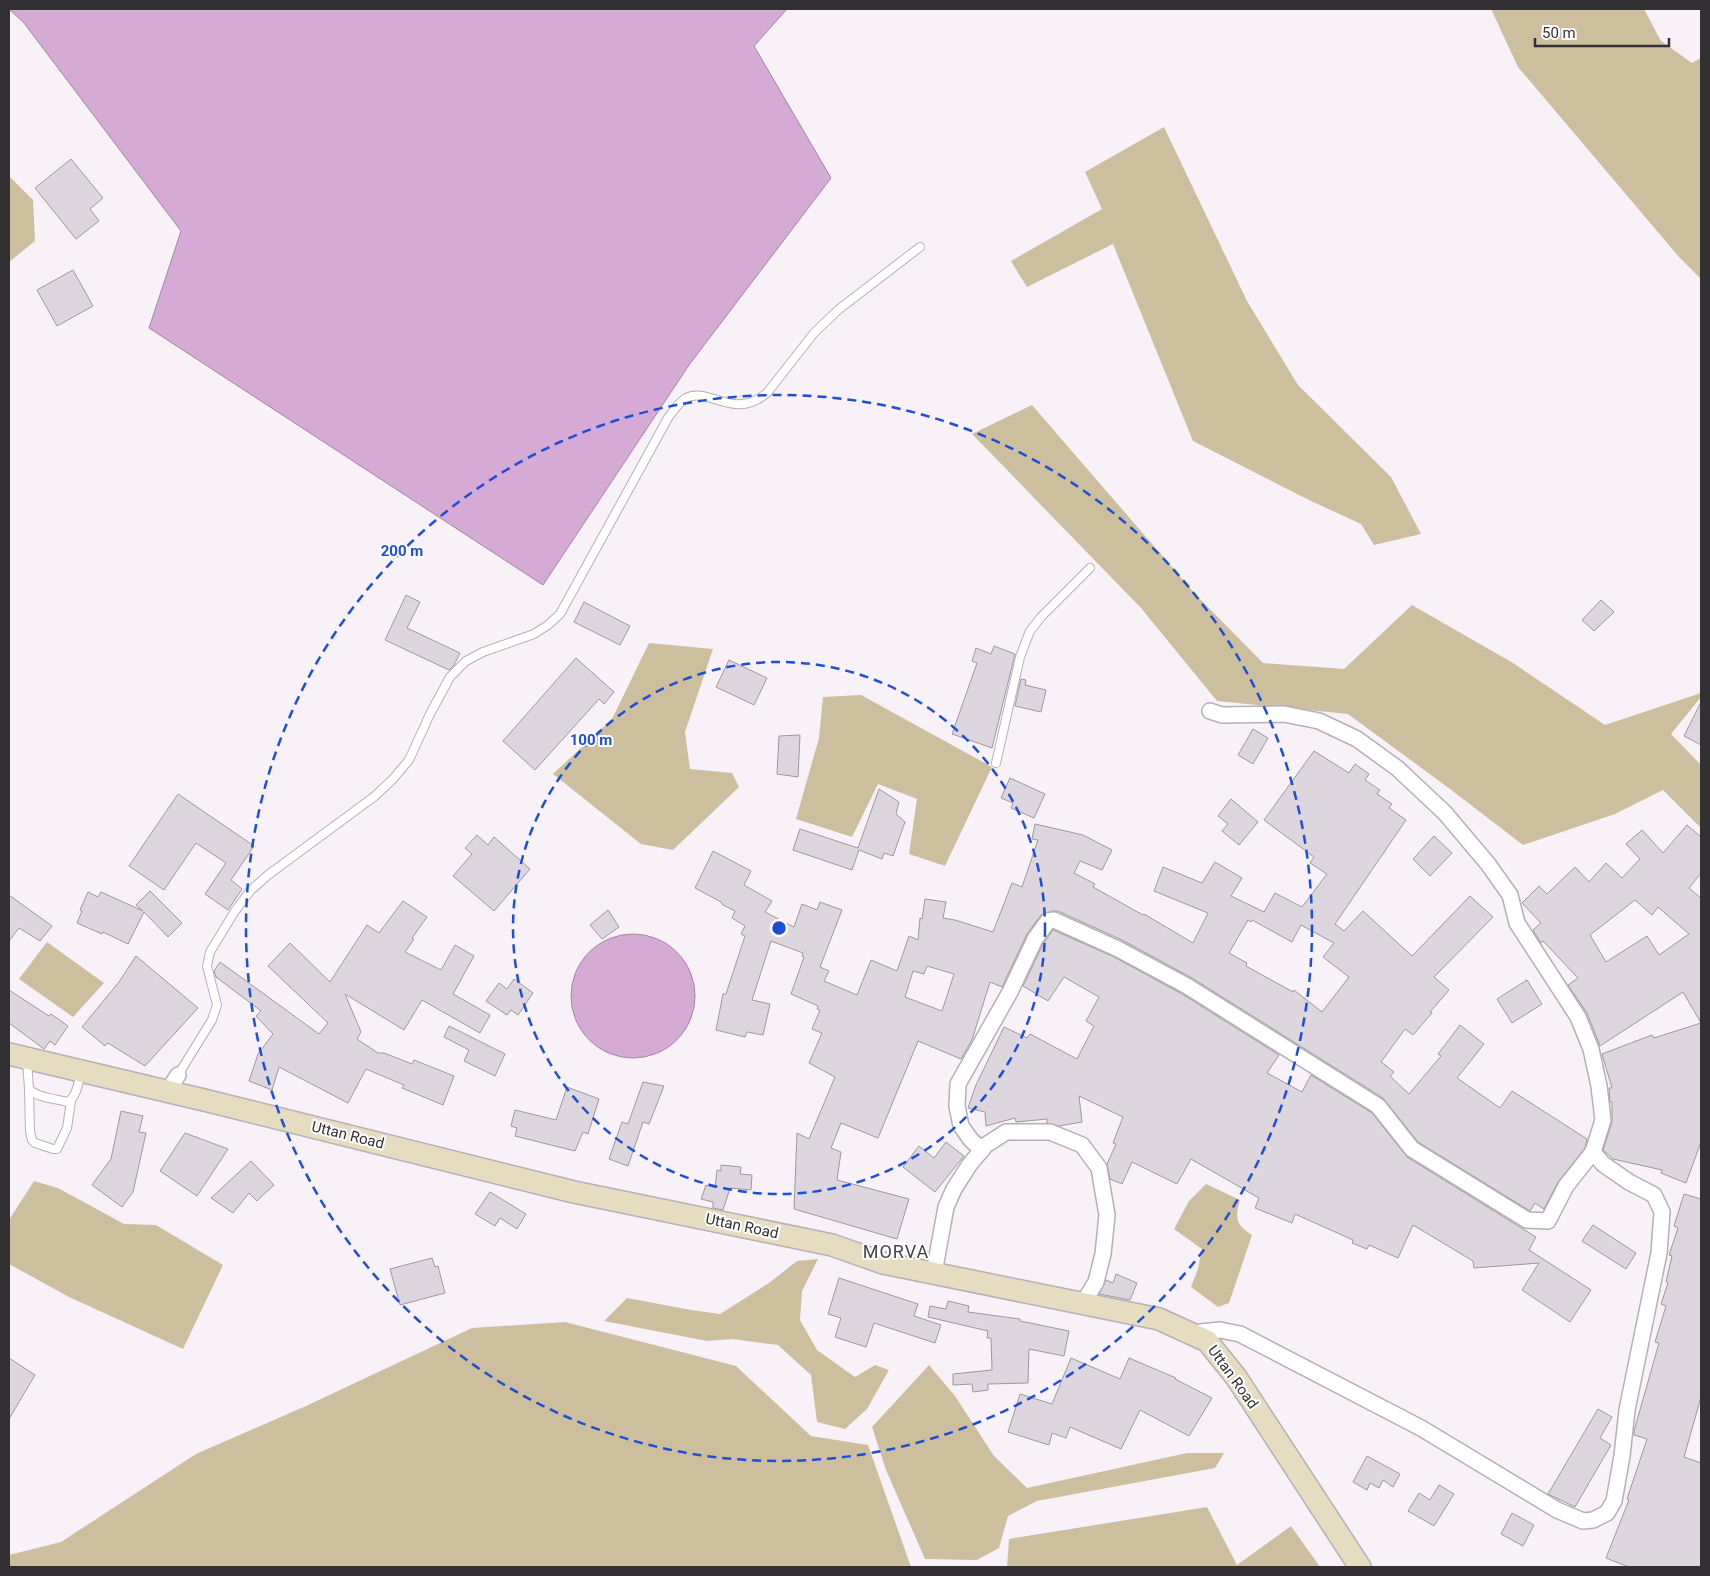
<svg xmlns="http://www.w3.org/2000/svg" width="1710" height="1576" font-family="Roboto,sans-serif">
	<rect width="100%" height="100%" fill="#f8f1f8"/>
	<g fill="#cdbf9d">
		<polygon points="1491,9 1644,9 1661,41 1692,63 1701,58 1701,279 1679,257 1518,67"/>
		<polygon points="1164,127 1247,301 1298,385 1391,477 1421,534 1374,545 1361,524 1311,501 1193,441 1113,244 1027,287 1011,261 1102,209 1085,172"/>
		<polygon points="9,176 33,200 35,241 9,262"/>
		<polygon points="1032,405 1197,596 1263,663 1344,669 1412,605 1513,663 1605,725 1701,693 1701,697 1671,734 1701,765 1701,828 1663,790 1615,814 1523,845 1450,789 1348,714 1217,701 1141,608 972,434"/>
		<polygon points="649,643 713,649 685,732 690,769 732,773 739,787 673,850 641,844 553,774 612,719"/>
		<polygon points="861,695 992,767 945,866 909,854 917,799 878,784 852,837 796,819 819,738 823,697"/>
		<polygon points="47,942 104,983 73,1017 19,979"/>
		<polygon points="34,1181 58,1188 124,1224 156,1225 223,1265 183,1349 69,1297 9,1264 9,1220"/>
		<path d="M 1206,1184 L 1240,1200 C 1235,1218 1235,1224 1252,1235 L 1229,1303 L 1218,1307 L 1191,1287 L 1198,1269 L 1202,1249 L 1174,1229 L 1189,1201 Z"/>
		<polygon points="818,1259 802,1291 800,1320 817,1350 855,1377 875,1365 889,1370 867,1409 845,1429 817,1422 811,1375 778,1345 732,1339 707,1341 604,1321 627,1298 691,1310 720,1314 769,1283 797,1261"/>
		<polygon points="565,1322 736,1366 811,1436 868,1445 911,1567 9,1567 9,1555 61,1542 196,1454 306,1406 472,1328"/>
		<polygon points="929,1365 955,1396 994,1456 1027,1488 1187,1453 1224,1453 1215,1468 1037,1501 1008,1516 999,1548 977,1560 925,1559 886,1470 872,1427"/>
		<polygon points="1207,1507 1237,1565 1291,1526 1320,1567 1007,1567 1009,1539"/>
	</g>
	<g fill="#d5aad5" stroke="#a485a4">
		<polygon points="9,9 787,9 754,46 831,178 689,365 543,585 149,328 181,231 24,23"/>
		<circle cx="633" cy="996" r="62"/>
	</g>
	<g fill="#ded6de" stroke="#9e989e" fill-rule="evenodd">
		<polygon points="71,159 103,198 90,209 99,221 76,239 35,188"/>
		<polygon points="73,270 93,306 57,326 37,290"/>
		<polygon points="406,595 420,602 407,628 460,653 454,665 449,670 385,640"/>
		<polygon points="1601,600 1614,612 1594,631 1582,620"/>
		<polygon points="584,602 630,626 620,645 574,622"/>
		<polygon points="994,646 1015,654 992,748 952,734 977,663 972,661 976,648 991,654"/>
		<polygon points="576,658 614,692 604,704 599,699 535,770 503,741"/>
		<polygon points="729,660 767,678 754,705 716,687"/>
		<polygon points="1021,679 1026,680 1025,685 1046,690 1041,712 1015,706"/>
		<polygon points="1701,702 1701,745 1684,736"/>
		<polygon points="1253,729 1268,738 1253,764 1238,755"/>
		<polygon points="800,735 798,777 777,774 779,736"/>
		<path d="M 1314,751 L 1349,773 L 1355,764 L 1369,774 L 1365,780 L 1380,790 L 1377,794 L 1392,804 L 1389,808 L 1406,820 L 1335,924 L 1344,931 L 1363,911 L 1412,956 L 1470,896 L 1493,917 L 1434,977 L 1449,990 L 1430,1012 L 1432,1013 L 1413,1035 L 1405,1029 L 1381,1062 L 1394,1072 L 1390,1076 L 1409,1094 L 1441,1056 L 1438,1054 L 1460,1025 L 1484,1044 L 1457,1078 L 1500,1108 L 1512,1091 L 1587,1139 L 1585,1148 L 1558,1182 L 1544,1209 L 1535,1203 L 1530,1211 L 1418,1142 L 1383,1098 L 1192,978 L 1122,940 L 1058,911 L 1053,911 L 1041,915 L 1027,934 L 1002,987 L 990,982 L 972,1040 L 961,1059 L 918,1041 L 878,1138 L 841,1123 L 831,1148 L 841,1152 L 837,1180 L 909,1199 L 897,1239 L 794,1209 L 797,1133 L 809,1139 L 835,1077 L 809,1063 L 822,1033 L 812,1029 L 820,1010 L 817,1009 L 818,1006 L 791,994 L 804,957 L 802,956 L 803,953 L 771,941 L 752,1000 L 770,1004 L 763,1035 L 747,1032 L 745,1037 L 716,1030 L 723,994 L 726,994 L 745,936 L 741,934 L 745,926 L 732,918 L 735,911 L 723,905 L 721,902 L 695,888 L 713,851 L 751,871 L 744,885 L 772,901 L 765,912 L 794,927 L 802,904 L 817,910 L 820,902 L 842,910 L 820,967 L 829,971 L 824,981 L 857,995 L 871,960 L 897,971 L 909,936 L 918,940 L 920,918 L 922,919 L 925,899 L 946,902 L 943,918 L 955,920 L 993,932 L 1012,883 L 1022,887 L 1038,840 L 1032,839 L 1035,824 L 1083,835 L 1112,850 L 1102,870 L 1080,861 L 1074,873 L 1095,884 L 1093,887 L 1143,915 L 1144,914 L 1193,943 L 1208,913 L 1154,891 L 1163,867 L 1202,883 L 1215,862 L 1242,878 L 1231,896 L 1264,912 L 1275,893 L 1302,907 L 1327,874 L 1310,863 L 1314,857 L 1264,820 ZM 1248,920 L 1251,922 L 1252,920 L 1292,942 L 1301,925 L 1334,943 L 1323,957 L 1349,977 L 1322,1012 L 1294,990 L 1293,992 L 1246,966 L 1247,963 L 1229,953 ZM 927,966 L 954,974 L 942,1011 L 905,997 L 913,971 L 924,974 Z"/>
		<polygon points="1010,778 1045,794 1034,818 1011,808 1013,803 1001,798"/>
		<polygon points="879,789 899,802 896,814 905,822 893,856 884,853 882,859 859,850 852,870 793,850 800,829 858,848"/>
		<polygon points="178,794 254,846 231,880 242,889 228,910 205,894 226,863 196,843 164,890 129,866"/>
		<polygon points="1231,799 1258,822 1239,845 1222,831 1228,824 1218,816"/>
		<path d="M 1687,825 L 1701,837 L 1701,873 L 1689,888 L 1701,898 L 1701,1142 L 1686,1183 L 1661,1173 L 1662,1170 L 1613,1159 L 1603,1150 L 1612,1122 L 1612,1102 L 1610,1102 L 1609,1088 L 1612,1088 L 1602,1054 L 1652,1035 L 1654,1038 L 1701,1023 L 1683,992 L 1600,1046 L 1587,1013 L 1568,985 L 1578,978 L 1543,941 L 1541,943 L 1533,930 L 1541,923 L 1522,903 L 1539,886 L 1547,894 L 1575,867 L 1589,882 L 1606,863 L 1622,878 L 1640,859 L 1626,844 L 1642,830 L 1663,853 ZM 1635,900 L 1652,915 L 1658,907 L 1689,934 L 1659,955 L 1647,936 L 1606,962 L 1590,935 Z"/>
		<polygon points="477,835 488,845 494,837 530,869 494,911 453,876 472,854 465,848"/>
		<polygon points="1434,836 1452,853 1430,876 1413,859"/>
		<polygon points="150,891 182,923 168,937 144,912 128,944 103,932 102,934 77,923 82,911 80,910 88,892 98,897 101,892 143,911 136,905"/>
		<polygon points="9,895 52,926 40,941 19,928 9,941"/>
		<polygon points="403,901 427,917 412,938 414,939 405,952 441,970 455,945 474,956 453,994 490,1015 480,1033 422,1000 404,1030 345,994 361,1032 357,1039 378,1053 384,1053 412,1064 414,1060 454,1076 443,1105 402,1088 404,1085 366,1069 348,1103 279,1067 272,1090 249,1081 258,1054 273,1034 256,1016 261,1011 216,977 214,971 220,962 319,1034 328,1023 268,966 290,943 330,982 367,925 379,933"/>
		<polygon points="608,910 619,927 602,939 590,925"/>
		<polygon points="1053,930 1114,957 1182,994 1279,1055 1267,1073 1302,1092 1311,1075 1372,1113 1407,1157 1536,1237 1529,1250 1591,1290 1570,1322 1522,1290 1539,1263 1474,1268 1473,1261 1413,1225 1398,1258 1369,1245 1367,1249 1352,1243 1353,1240 1295,1214 1292,1223 1255,1208 1259,1198 1191,1159 1177,1184 1132,1162 1122,1184 1110,1179 1107,1164 1116,1144 1113,1143 1123,1117 1079,1096 1082,1122 1059,1126 1047,1123 1047,1119 1016,1122 1015,1118 986,1126 985,1112 968,1108 976,1085 1004,1027 1027,1038 1030,1034 1077,1059 1094,1026 1086,1021 1099,997 1064,977 1048,1001 1023,986 1043,944"/>
		<polygon points="136,956 198,1008 145,1066 108,1043 105,1046 82,1027 119,982"/>
		<polygon points="514,979 533,993 518,1015 511,1010 507,1015 486,1001 499,983 507,989"/>
		<polygon points="1527,980 1542,1004 1512,1023 1497,999"/>
		<polygon points="9,990 49,1016 51,1014 68,1026 55,1045 50,1041 44,1049 9,1023"/>
		<polygon points="449,1026 505,1054 495,1076 464,1061 469,1050 444,1037"/>
		<polygon points="643,1082 664,1086 649,1124 643,1122 628,1166 609,1159 622,1122 628,1124"/>
		<polygon points="567,1087 599,1099 588,1134 583,1132 575,1151 515,1136 517,1128 511,1126 515,1110 556,1120"/>
		<polygon points="121,1111 143,1116 139,1132 146,1133 133,1192 122,1207 92,1185 111,1159"/>
		<polygon points="185,1133 228,1149 197,1196 160,1171"/>
		<polygon points="946,1142 964,1156 935,1192 903,1167 919,1146 934,1158"/>
		<polygon points="251,1161 274,1185 263,1195 257,1201 249,1193 233,1213 211,1198"/>
		<polygon points="721,1165 741,1167 740,1174 752,1175 751,1190 730,1188 723,1210 713,1208 713,1202 701,1199 706,1185 715,1188 717,1170 721,1171"/>
		<polygon points="490,1192 526,1214 517,1229 500,1218 495,1226 475,1214"/>
		<polygon points="1684,1194 1701,1199 1701,1397 1684,1457 1701,1463 1701,1567 1629,1567 1606,1558 1629,1500 1627,1499 1647,1439 1634,1435 1634,1431 1659,1343 1655,1342 1666,1306 1661,1304 1668,1283 1666,1282 1672,1256 1669,1255 1678,1228 1674,1226"/>
		<polygon points="1593,1225 1636,1253 1626,1269 1582,1241"/>
		<polygon points="432,1258 435,1267 438,1266 445,1293 400,1305 390,1269"/>
		<polygon points="1116,1274 1137,1283 1130,1300 1099,1294 1106,1280 1113,1283"/>
		<polygon points="839,1278 918,1304 914,1316 941,1325 935,1343 874,1323 866,1347 835,1337 841,1318 828,1314"/>
		<polygon points="948,1301 969,1306 968,1312 1020,1319 1020,1321 1069,1331 1064,1356 1029,1349 1028,1383 988,1384 988,1390 973,1392 972,1384 953,1385 953,1374 992,1370 991,1338 987,1338 988,1331 928,1317 930,1306 946,1309"/>
		<polygon points="9,1358 35,1375 9,1419"/>
		<polygon points="1071,1358 1120,1379 1129,1358 1176,1378 1175,1379 1212,1398 1189,1436 1140,1410 1121,1449 1070,1427 1066,1438 1052,1433 1049,1445 1008,1432 1020,1394 1052,1404"/>
		<polygon points="1598,1409 1612,1417 1600,1438 1611,1445 1575,1507 1548,1494"/>
		<polygon points="1367,1456 1400,1474 1393,1487 1383,1480 1379,1488 1370,1483 1367,1490 1353,1482"/>
		<polygon points="1439,1485 1454,1494 1434,1526 1408,1511 1419,1493 1430,1500"/>
		<polygon points="1512,1513 1534,1525 1523,1546 1501,1534"/>
	</g>
	<g fill="none" stroke-linecap="round" stroke-linejoin="round">
		<defs>
			<g id="service">
				<polyline points="996,763 1020,657 1030,631 1041,617 1090,568"/>
				<path d="M 27,1060 L 29,1089 C 37,1098 57,1099 68,1102 C 77,1096 78,1083 81,1073"/>
				<path d="M 178,1075 L 212,1020 L 217,1005 L 207,966 L 210,952 L 235,911 L 250,891 L 268,875 L 375,796 L 393,779 L 409,760 L 430,714 L 450,677 L 466,661 L 483,652 L 534,634 L 548,625 L 560,614 L 668,418 C 673,411 678,403 686,398 C 709,386 733,421 767,393 L 814,333 L 838,310 L 920,247"/>
				<polyline points="29,1089 30,1132 32,1140 35,1143 53,1149 57,1149 67,1128 71,1101"/>
			</g>
			<g id="minor">
				<polyline points="168,1091 178,1075"/>
				<polyline points="982,1150 971,1140 961,1126 957,1106 958,1084 1010,992 1035,939 1048,921 1054,920 1118,949 1187,986 1378,1106 1412,1149 1527,1220 1548,1221 1566,1186 1593,1152"/>
				<polyline points="934,1273 946,1207 954,1189 970,1164 986,1145 1006,1132 1050,1132 1082,1145 1099,1168 1107,1215 1103,1254 1096,1282 1083,1303"/>
				<polyline points="1192,1333 1220,1330 1240,1334 1421,1428 1557,1510 1583,1521 1593,1520 1607,1513 1614,1501 1622,1456 1627,1410 1659,1253 1662,1212 1654,1195 1629,1182 1603,1164 1593,1152 1603,1120 1599,1086 1591,1049 1578,1017 1517,923 1510,895 1488,864 1445,813 1397,768 1357,739 1319,721 1284,714 1222,715 1210,711"/>
			</g>
			<polyline id="secondary" points="9,1054 204,1100 574,1192 832,1245 883,1263 1159,1319 1207,1341 1236,1377 1360,1567"/>
		</defs>
		<use href="#service" stroke="#b6afb6" stroke-width="10"/>
		<use href="#minor" stroke="#b6afb6" stroke-width="18"/>
		<use href="#secondary" stroke="#b6afb6" stroke-width="24"/>
		<use href="#service" stroke="#fff" stroke-width="8"/>
		<use href="#minor" stroke="#fff" stroke-width="15"/>
		<use href="#secondary" stroke="#e6dcc0" stroke-width="21"/>
	</g>
	<g fill="none" stroke="#1d4ed8" stroke-width="2.5" stroke-dasharray="9 6">
		<circle cx="779" cy="928" r="266"/>
		<circle cx="779" cy="928" r="533"/>
	</g>
	<g text-anchor="middle" stroke-width="4" stroke-linejoin="round" paint-order="stroke">
		<g font-size="15" fill="#333033" stroke="#fff">
			<text transform="translate(348 1135) rotate(14)" y="5">Uttan Road</text>
			<text transform="translate(742 1226) rotate(12)" y="5">Uttan Road</text>
			<text transform="translate(1233 1377) rotate(54)" y="5">Uttan Road</text>
		</g>
		<g font-size="18" letter-spacing="1" fill="#484247" stroke="#fff">
			<text x="896" y="1258">MORVA</text>
		</g>
	</g>
	<circle cx="779" cy="928" r="8" fill="#1d4ed8" stroke="#fff" stroke-width="2.5"/>
	<g font-size="15" text-anchor="middle" font-weight="bold" fill="#1d4ed8" stroke="#fff" stroke-width="4" stroke-linejoin="round" paint-order="stroke">
		<text x="402" y="556">200 m</text>
		<text x="591" y="745">100 m</text>
	</g>
	<rect width="1710" height="1576" fill="none" stroke="#333033" stroke-width="20"/>
	<path d="M1535 38v8h134v-8" fill="none" stroke="#333033" stroke-width="2.5"/>
	<text x="1542" y="38" font-size="15" fill="#333033" stroke="#ffffff" stroke-width="4" paint-order="stroke">50 m</text>
</svg>
